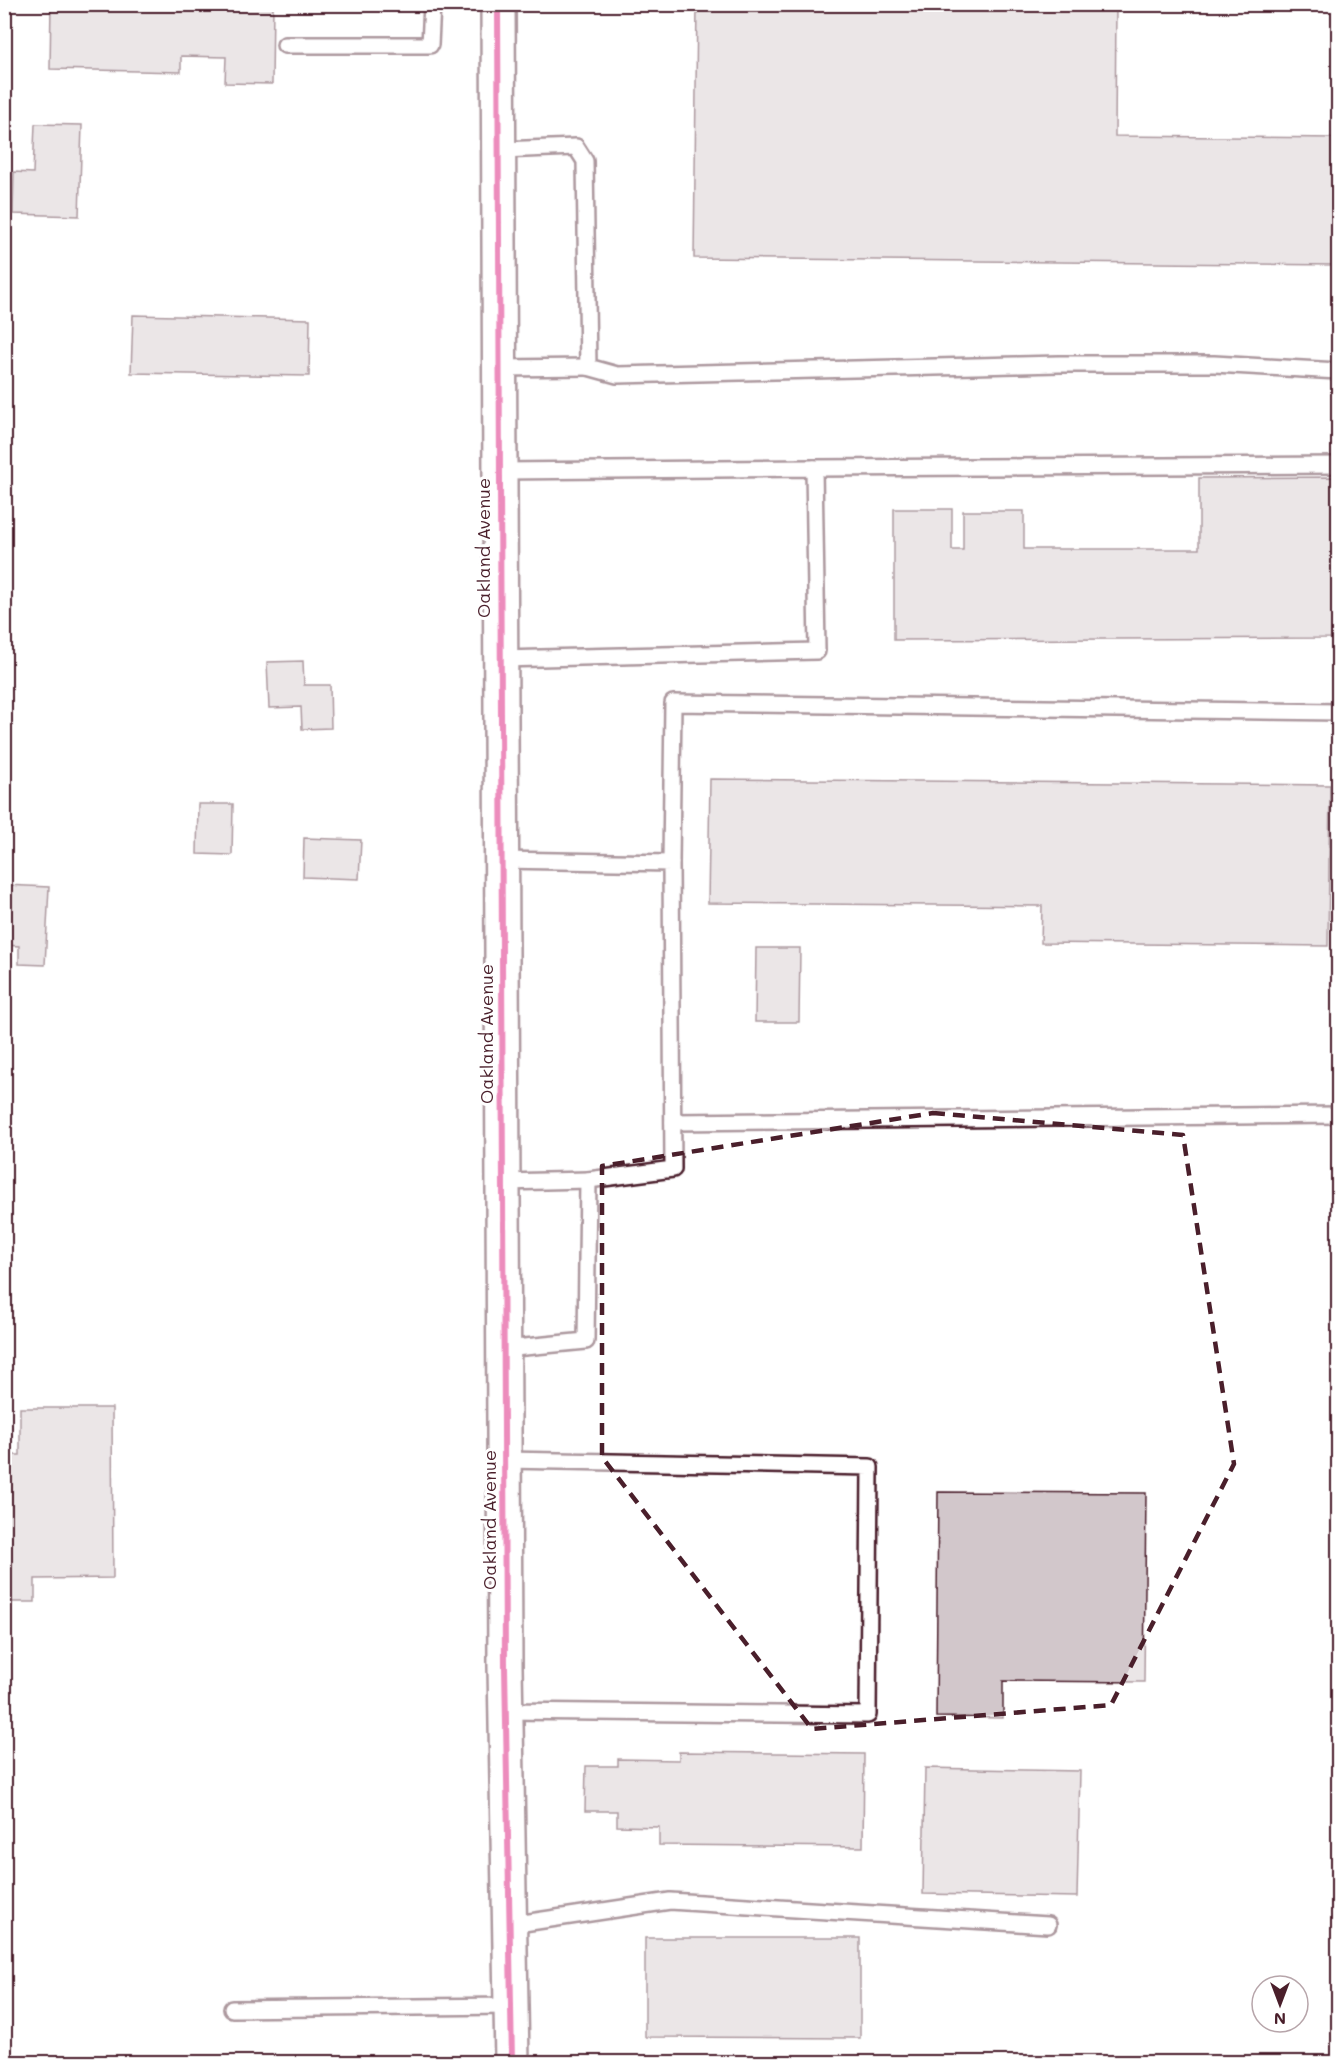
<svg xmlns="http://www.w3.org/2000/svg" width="1343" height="2067" font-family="Mali,sans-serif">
	<rect width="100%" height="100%" fill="#fff"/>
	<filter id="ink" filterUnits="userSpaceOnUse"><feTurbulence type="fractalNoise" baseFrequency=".0167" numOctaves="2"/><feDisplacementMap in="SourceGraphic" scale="12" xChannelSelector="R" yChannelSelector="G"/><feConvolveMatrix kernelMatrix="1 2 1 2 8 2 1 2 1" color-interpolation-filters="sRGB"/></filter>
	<g filter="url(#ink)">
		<g fill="#d2c7cb" stroke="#4a1f2b" stroke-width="1.5">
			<polygon points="51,4 181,4 181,8 228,8 228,4 273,4 272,84 225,83 226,57 181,56 181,72 50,69"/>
			<polygon points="697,4 1116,4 1115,136 1338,138 1338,265 694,258"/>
			<polygon points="35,124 82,125 79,216 13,214 14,172 33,173"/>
			<polygon points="133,315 310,319 309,376 131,373"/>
			<polygon points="1338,477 1338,638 894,640 894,509 952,509 952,550 963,550 963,511 1024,511 1024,549 1199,549 1199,478"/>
			<polygon points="303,661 304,685 330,685 331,728 302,729 301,707 269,708 267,662"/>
			<polygon points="710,779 1330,785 1328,946 1041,943 1042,906 708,903"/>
			<polygon points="198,804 233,804 232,855 197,854"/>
			<polygon points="304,838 361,840 359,879 303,877"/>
			<polygon points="4,885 49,887 45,965 19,964 19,946 4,945"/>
			<polygon points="756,948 800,948 799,1022 755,1022"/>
			<polygon points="20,1408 112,1408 113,1578 35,1579 35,1602 4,1602 4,1455 20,1455"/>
			<polygon points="938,1492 1146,1493 1144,1682 1003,1681 1003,1718 936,1717"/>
			<polygon points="679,1752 864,1754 863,1847 659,1845 659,1827 617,1826 617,1811 585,1811 586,1766 618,1766 618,1759 679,1760"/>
			<polygon points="925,1768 1080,1771 1077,1897 923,1894"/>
			<polygon points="645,1938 860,1938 860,2038 645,2037"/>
		</g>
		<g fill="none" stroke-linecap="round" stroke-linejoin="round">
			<defs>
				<g id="lane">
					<polyline points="285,45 430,45 432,4"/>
					<polyline points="498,150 576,147 585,161 588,367 617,375 1059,364 1214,364 1338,371"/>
					<polyline points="498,368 588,367"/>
					<polyline points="814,468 1338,465"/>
					<polyline points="499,471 814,468 817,651 500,659"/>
					<polyline points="501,860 671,863 673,1169 588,1180"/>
					<polyline points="671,863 673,703 1338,712"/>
					<polyline points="673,1122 1338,1115"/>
					<polyline points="503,1182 588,1180 586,1341 504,1349"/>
					<polyline points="505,1460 870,1467 868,1715 506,1711"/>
					<polyline points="510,1925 670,1901 1048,1925"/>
					<polyline points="232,2009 511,2006"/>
				</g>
				<polyline id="secondary" points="498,4 505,1667 512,2062"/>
			</defs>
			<use href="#lane" stroke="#4a1f2b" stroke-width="20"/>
			<use href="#secondary" stroke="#4a1f2b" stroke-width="38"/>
			<use href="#lane" stroke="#fff" stroke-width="15"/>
			<use href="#secondary" stroke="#fff" stroke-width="33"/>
			<defs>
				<polyline id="cycleway" points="498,4 505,1667 512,2062"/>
			</defs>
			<use href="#cycleway" stroke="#fff" stroke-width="10"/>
			<use href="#cycleway" stroke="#d6006c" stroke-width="6"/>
		</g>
	</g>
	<path d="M0 0H1343V2067H0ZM 933,1113 L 1183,1135 L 1234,1464 L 1111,1705 L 812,1729 L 602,1457 L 602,1166 Z" fill="#fff" fill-opacity=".55" fill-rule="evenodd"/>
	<path fill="none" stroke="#4a1f2b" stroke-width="4.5" stroke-dasharray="12 8" stroke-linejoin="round" d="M 933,1113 L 1183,1135 L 1234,1464 L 1111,1705 L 812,1729 L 602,1457 L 602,1166 Z"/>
	<g text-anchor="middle" stroke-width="6" stroke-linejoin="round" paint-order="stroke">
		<g font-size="18" fill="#4a1f2b" stroke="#fff">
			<text transform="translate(484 548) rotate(-90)" y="6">Oakland Avenue</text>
			<text transform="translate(487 1034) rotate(-90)" y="6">Oakland Avenue</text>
			<text transform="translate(490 1520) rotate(-90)" y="6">Oakland Avenue</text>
		</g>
	</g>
	<rect width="1343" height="2067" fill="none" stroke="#fff" stroke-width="24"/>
	<rect x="12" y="12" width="1319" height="2043" fill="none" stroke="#4a1f2b" stroke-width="2" filter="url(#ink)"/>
	<g transform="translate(1280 2004) rotate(180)"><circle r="28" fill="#ffffff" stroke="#b7a5aa" stroke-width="1.5"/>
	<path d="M0-4.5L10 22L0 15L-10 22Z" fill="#4a1f2b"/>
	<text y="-9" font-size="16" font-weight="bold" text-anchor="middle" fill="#4a1f2b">N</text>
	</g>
</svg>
